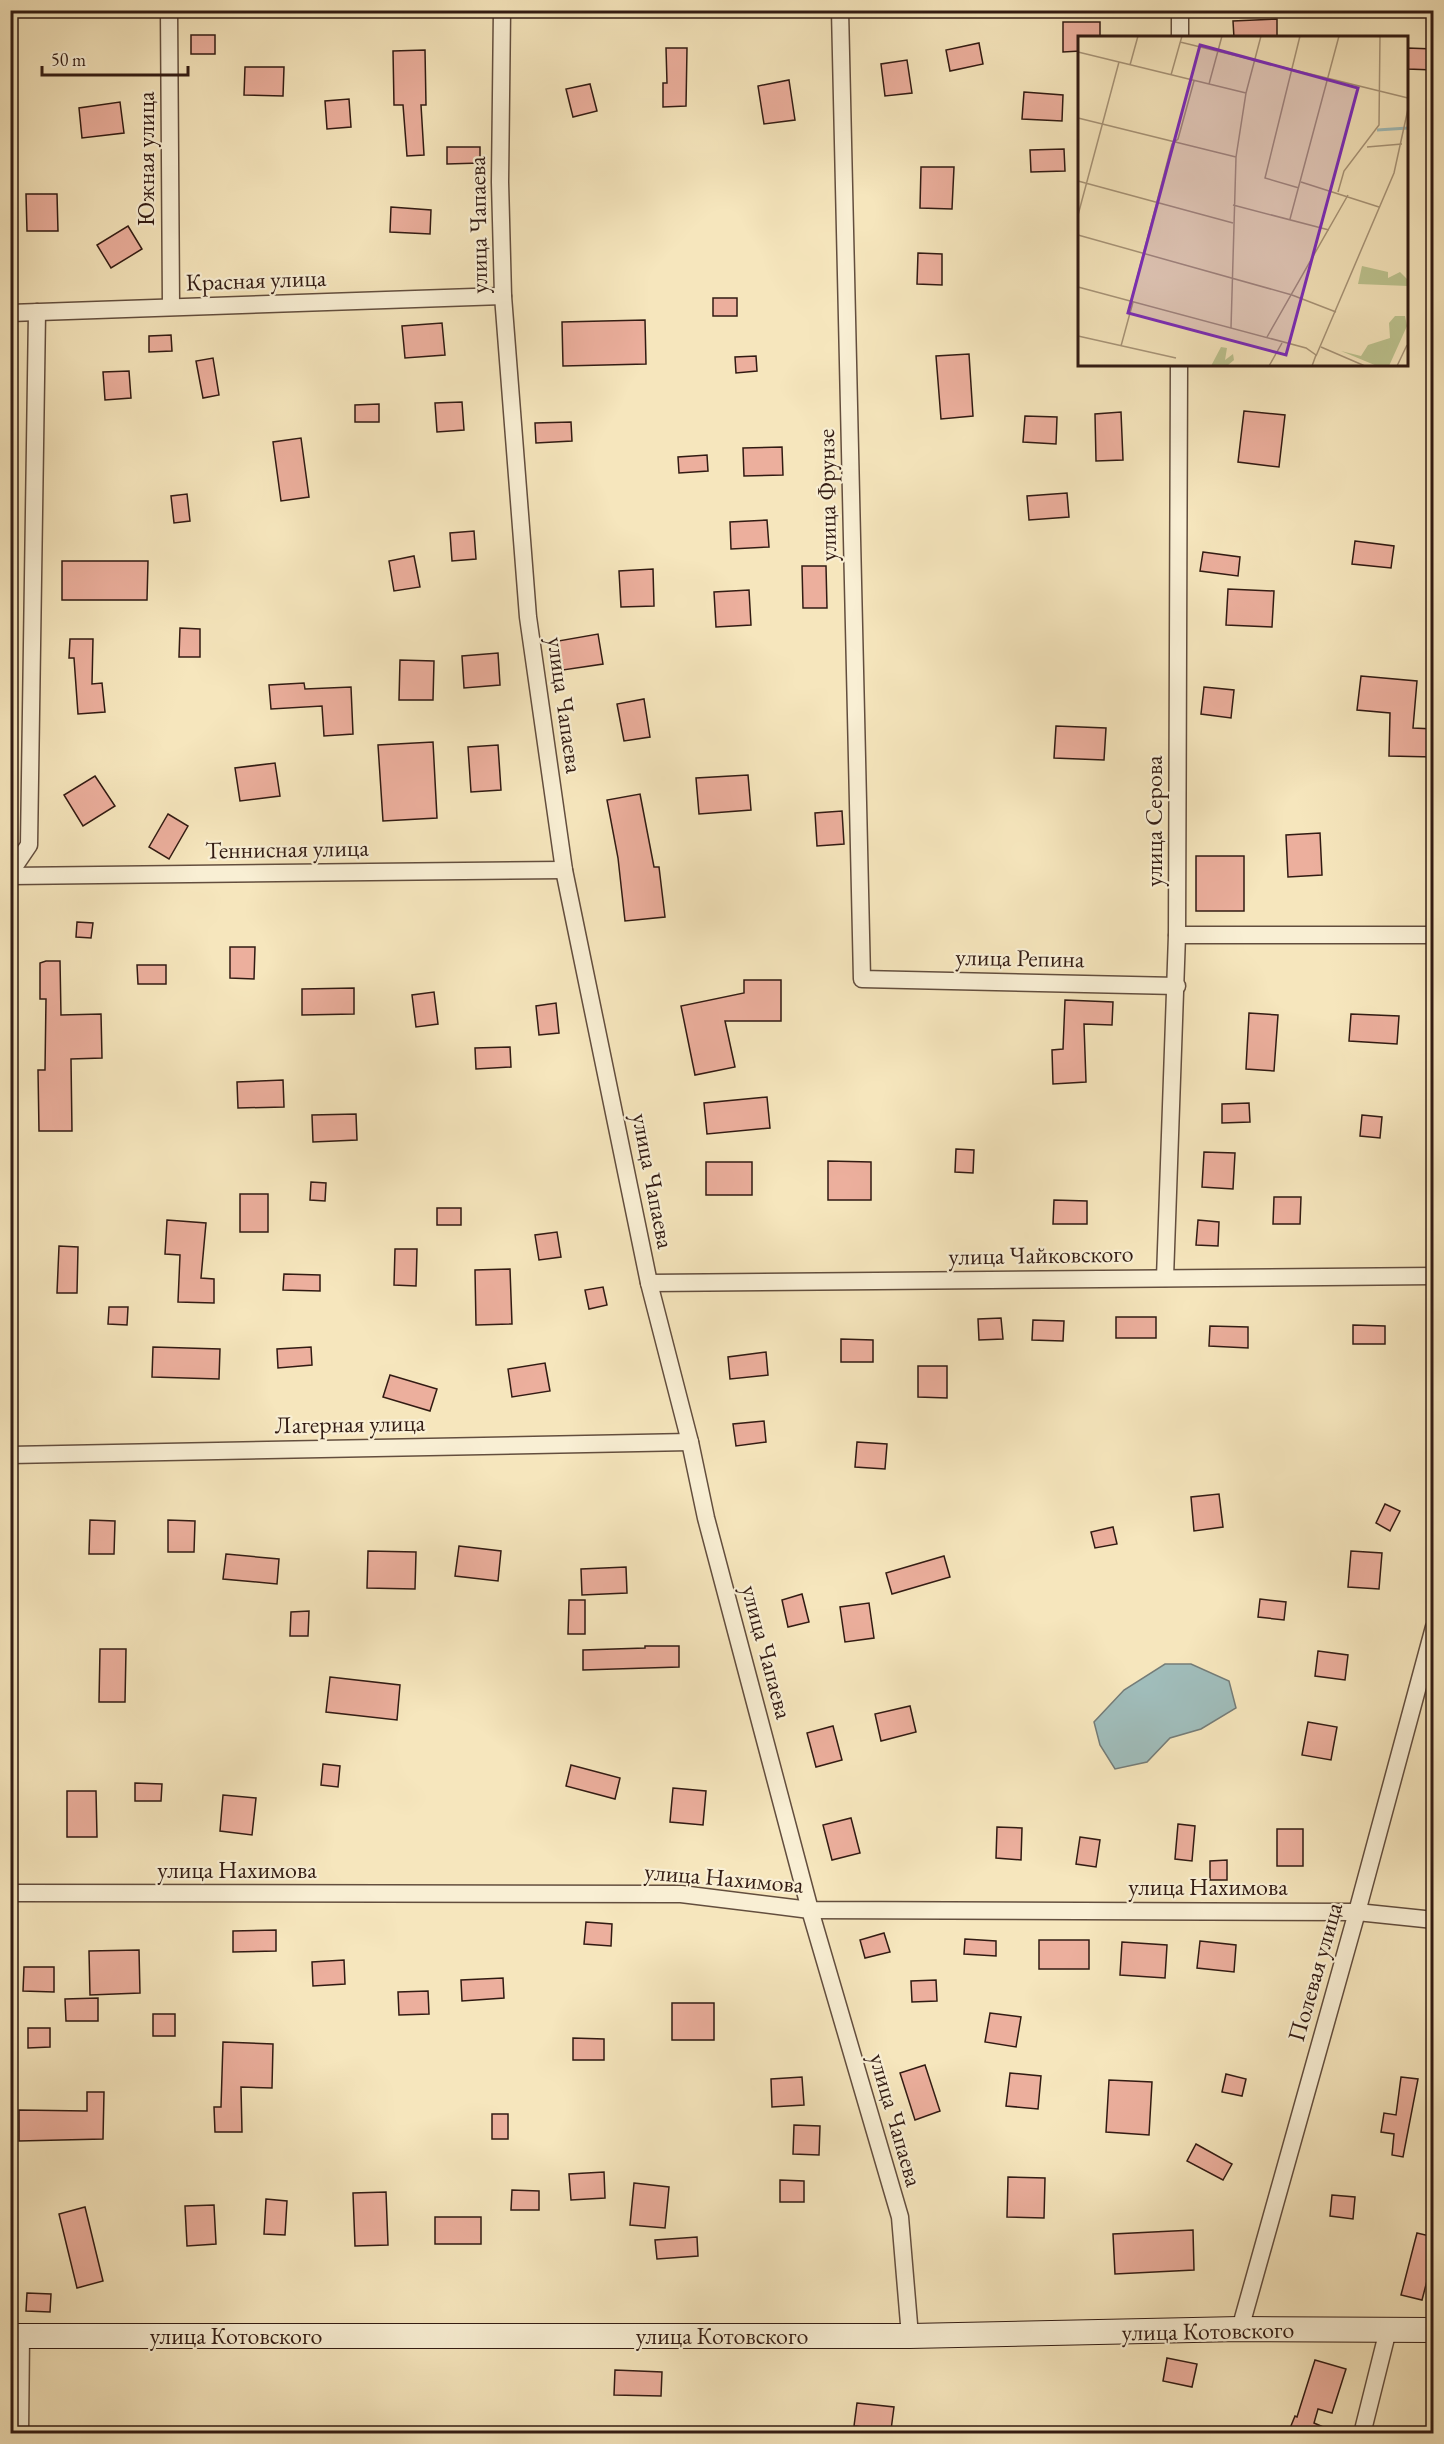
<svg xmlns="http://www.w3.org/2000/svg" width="1444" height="2444" font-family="'EB Garamond',serif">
	<rect width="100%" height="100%" fill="#f6e6bd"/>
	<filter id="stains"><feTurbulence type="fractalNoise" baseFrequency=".00333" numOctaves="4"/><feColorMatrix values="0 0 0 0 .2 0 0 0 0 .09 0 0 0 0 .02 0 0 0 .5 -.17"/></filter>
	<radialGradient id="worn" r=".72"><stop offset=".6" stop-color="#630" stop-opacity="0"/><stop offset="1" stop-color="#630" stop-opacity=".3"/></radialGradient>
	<polygon fill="#a0bdbb" stroke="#747c78" stroke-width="1.5" points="1165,1664 1191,1664 1229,1681 1236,1708 1201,1729 1170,1738 1147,1762 1115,1769 1100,1745 1094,1722 1124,1690"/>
	<g fill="#ecaf9d" stroke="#321b13" stroke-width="1.5">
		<polygon points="1277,19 1277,38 1234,38 1233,21"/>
		<polygon points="1063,22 1100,22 1100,38 1080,38 1080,51 1063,52"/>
		<rect x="191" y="35" width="24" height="19"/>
		<polygon points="979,43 983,64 950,71 946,50"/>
		<polygon points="666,48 687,48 686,106 663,107 663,83 667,83"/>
		<polygon points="1407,48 1434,49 1434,70 1407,69"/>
		<polygon points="425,50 426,105 421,105 424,155 407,156 403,105 394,105 393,51"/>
		<polygon points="907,60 912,93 885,96 881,64"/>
		<polygon points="245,67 284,67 283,96 244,95"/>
		<polygon points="789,80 795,120 764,124 758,86"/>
		<polygon points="590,84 597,111 573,117 566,89"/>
		<polygon points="1024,92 1063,95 1062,121 1022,119"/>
		<polygon points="349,99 351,127 327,129 325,101"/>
		<polygon points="120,102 124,133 82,138 79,108"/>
		<polygon points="447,147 480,147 480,163 447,164"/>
		<polygon points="1064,149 1065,171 1031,172 1030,150"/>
		<polygon points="921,167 954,167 952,209 920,208"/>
		<polygon points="26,194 57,194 58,231 27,231"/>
		<polygon points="391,207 431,210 430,234 390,232"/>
		<polygon points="128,226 142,249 111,268 97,245"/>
		<polygon points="918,253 942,254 942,285 917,284"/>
		<rect x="713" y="298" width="24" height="18"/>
		<polygon points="645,320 646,364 563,366 562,322"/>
		<polygon points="442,323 445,355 405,358 402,326"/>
		<polygon points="171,335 172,351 149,352 149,336"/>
		<polygon points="969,354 973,416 941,419 936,356"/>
		<polygon points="756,356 757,371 736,373 735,357"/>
		<polygon points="213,358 219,395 203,398 196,361"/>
		<polygon points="129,371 131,398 105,400 103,372"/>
		<polygon points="462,402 464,430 437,432 435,403"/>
		<polygon points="379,404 379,422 355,422 355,405"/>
		<polygon points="1244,411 1285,415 1279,467 1238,462"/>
		<polygon points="1121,412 1123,460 1096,461 1095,414"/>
		<polygon points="1025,416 1057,417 1056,444 1023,442"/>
		<polygon points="571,422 572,441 536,443 535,423"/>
		<polygon points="301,438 309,497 281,501 273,442"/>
		<polygon points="782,447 783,475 744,476 743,448"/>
		<polygon points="707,455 708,471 679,473 678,457"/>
		<polygon points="1067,493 1069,517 1029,520 1027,496"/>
		<polygon points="187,494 190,521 174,523 171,496"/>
		<polygon points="767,520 769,547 731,549 730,522"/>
		<polygon points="474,531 476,559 452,561 450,533"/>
		<polygon points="1355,541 1394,546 1391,568 1352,564"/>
		<polygon points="1203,552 1240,557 1238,576 1200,571"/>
		<polygon points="414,556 420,587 394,591 389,561"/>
		<polygon points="62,561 148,561 147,600 62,600"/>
		<polygon points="802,566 826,566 827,608 803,608"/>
		<polygon points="653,569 654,606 621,607 619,571"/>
		<polygon points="1228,589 1274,591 1272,627 1226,625"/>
		<polygon points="749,590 751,625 716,627 714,592"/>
		<polygon points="180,628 200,629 200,657 179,657"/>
		<polygon points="598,634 603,664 563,670 558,641"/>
		<polygon points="70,639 93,639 92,684 102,683 105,712 78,714 74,658 69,658"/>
		<polygon points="498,653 500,685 464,688 462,656"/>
		<polygon points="400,660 434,661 433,700 399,700"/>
		<polygon points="1361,676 1417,681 1413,728 1434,729 1434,757 1389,756 1390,713 1357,710"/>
		<polygon points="304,683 305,689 351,687 353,734 324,736 322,706 271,709 269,685"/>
		<polygon points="1204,687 1234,690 1231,718 1201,714"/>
		<polygon points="644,699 650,737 624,741 617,704"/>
		<polygon points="1056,726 1106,728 1104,760 1054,758"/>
		<polygon points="433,742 437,818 383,821 378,745"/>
		<polygon points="498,745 501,790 471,792 468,747"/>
		<polygon points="275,763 280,796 240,801 235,768"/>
		<polygon points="748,775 751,810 699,814 696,778"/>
		<polygon points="95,776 115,806 83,826 64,795"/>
		<polygon points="640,794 654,867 659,867 665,917 625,921 618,858 607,800"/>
		<polygon points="842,811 844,844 817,846 815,813"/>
		<polygon points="168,814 188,826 169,859 149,847"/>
		<polygon points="1320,833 1322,875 1288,877 1286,835"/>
		<rect x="1196" y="856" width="48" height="55"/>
		<polygon points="77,922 93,923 91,938 76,937"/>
		<polygon points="230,947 255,947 254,979 230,978"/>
		<polygon points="46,961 60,961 61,1015 101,1014 102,1058 71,1059 72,1131 39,1131 38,1070 45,1070 46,999 40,999 40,963"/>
		<polygon points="137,965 166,965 166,984 138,984"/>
		<polygon points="744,980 781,980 781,1021 725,1021 735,1067 695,1075 681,1006 744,993"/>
		<polygon points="354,988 354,1014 302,1015 302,989"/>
		<polygon points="434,992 438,1024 416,1027 412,995"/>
		<polygon points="1065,1000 1113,1002 1112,1025 1084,1024 1086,1082 1053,1084 1052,1050 1063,1049"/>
		<polygon points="556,1003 559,1033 539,1035 536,1006"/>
		<polygon points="1249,1013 1278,1015 1274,1071 1246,1069"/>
		<polygon points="1351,1014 1399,1016 1397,1044 1349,1041"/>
		<polygon points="510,1047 511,1067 476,1069 475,1048"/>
		<polygon points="283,1080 284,1107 238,1108 237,1082"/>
		<polygon points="767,1097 770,1128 707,1134 704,1103"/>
		<polygon points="1249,1103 1250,1122 1222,1123 1222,1104"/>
		<polygon points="356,1114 357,1140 313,1142 312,1115"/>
		<polygon points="1362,1115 1382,1117 1380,1138 1360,1136"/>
		<polygon points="956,1149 974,1150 973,1173 955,1172"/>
		<polygon points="1204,1152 1235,1153 1233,1189 1202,1187"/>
		<polygon points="828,1161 871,1162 871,1200 828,1200"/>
		<rect x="706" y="1162" width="46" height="33"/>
		<polygon points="311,1182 326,1183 325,1201 310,1200"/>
		<rect x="240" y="1194" width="28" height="38"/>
		<polygon points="1274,1197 1301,1197 1300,1224 1273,1224"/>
		<polygon points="1054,1200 1087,1201 1087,1224 1053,1224"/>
		<rect x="437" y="1208" width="24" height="17"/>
		<polygon points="167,1220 206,1223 201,1278 214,1279 214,1303 178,1302 180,1255 165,1254"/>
		<polygon points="1198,1220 1219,1222 1218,1246 1196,1245"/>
		<polygon points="557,1232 561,1257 539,1260 535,1235"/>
		<polygon points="59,1246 78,1247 77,1293 57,1293"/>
		<polygon points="395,1249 417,1249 416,1286 394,1285"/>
		<polygon points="510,1269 512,1324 476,1325 475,1270"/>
		<polygon points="284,1274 320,1275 320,1291 283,1290"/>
		<polygon points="603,1287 607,1305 589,1309 585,1290"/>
		<polygon points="109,1307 128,1307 127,1325 108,1324"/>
		<rect x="1116" y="1317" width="40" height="21"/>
		<polygon points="1001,1318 1003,1339 979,1340 978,1319"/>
		<polygon points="1033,1320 1064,1321 1063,1341 1032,1340"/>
		<polygon points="1353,1325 1385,1326 1385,1344 1353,1344"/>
		<polygon points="1210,1326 1248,1327 1248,1348 1209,1346"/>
		<polygon points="841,1339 873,1340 873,1362 841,1362"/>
		<polygon points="153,1347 220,1349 219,1379 152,1377"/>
		<polygon points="311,1347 312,1365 278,1368 277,1349"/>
		<polygon points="766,1352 768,1375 730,1379 728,1357"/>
		<polygon points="545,1363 550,1391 512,1397 508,1369"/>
		<polygon points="918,1366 947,1366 947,1398 918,1397"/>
		<polygon points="390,1375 437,1389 430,1411 383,1397"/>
		<polygon points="764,1421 766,1442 736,1446 733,1424"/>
		<polygon points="857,1442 887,1444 885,1469 855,1467"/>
		<polygon points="1219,1494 1223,1527 1194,1531 1191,1497"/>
		<polygon points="1385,1504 1400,1511 1390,1531 1376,1523"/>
		<polygon points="90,1520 115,1521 114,1554 89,1554"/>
		<polygon points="168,1520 195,1521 194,1552 168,1552"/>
		<polygon points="1113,1527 1117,1544 1095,1548 1091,1532"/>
		<polygon points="459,1546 501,1551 498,1581 455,1576"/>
		<polygon points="368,1551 416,1552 415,1589 367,1588"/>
		<polygon points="1351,1551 1382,1553 1379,1589 1348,1587"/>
		<polygon points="226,1554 279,1559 277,1584 223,1579"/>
		<polygon points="944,1556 950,1577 892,1594 886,1573"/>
		<polygon points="626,1567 627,1593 582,1595 581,1569"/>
		<polygon points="802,1594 809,1622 788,1627 782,1600"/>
		<polygon points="1260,1599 1286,1602 1284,1620 1258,1617"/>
		<polygon points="569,1600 585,1600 585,1634 568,1634"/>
		<polygon points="869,1603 874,1638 845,1642 840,1607"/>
		<polygon points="309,1611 308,1636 290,1636 291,1612"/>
		<polygon points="645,1646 679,1646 679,1667 583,1670 583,1650 645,1648"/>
		<polygon points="100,1649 126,1649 125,1702 99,1702"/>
		<polygon points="1318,1651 1348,1655 1345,1680 1315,1676"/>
		<polygon points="330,1677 400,1685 397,1720 326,1712"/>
		<polygon points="910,1706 916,1732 881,1741 875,1714"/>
		<polygon points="1308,1722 1337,1727 1331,1760 1302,1755"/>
		<polygon points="833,1726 842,1760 816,1767 807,1733"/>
		<polygon points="323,1764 340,1766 338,1787 321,1785"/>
		<polygon points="571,1765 620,1778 615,1799 566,1786"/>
		<polygon points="135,1783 162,1784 161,1801 135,1801"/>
		<polygon points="673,1788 706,1791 703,1825 670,1822"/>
		<polygon points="67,1791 96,1791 97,1837 67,1837"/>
		<polygon points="223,1795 256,1798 252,1835 220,1831"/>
		<polygon points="851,1818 860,1853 832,1860 823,1825"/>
		<polygon points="1178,1824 1195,1826 1192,1861 1175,1859"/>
		<polygon points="997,1827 1022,1828 1021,1860 996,1858"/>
		<rect x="1277" y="1829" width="26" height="37"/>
		<polygon points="1080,1837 1100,1840 1096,1867 1076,1864"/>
		<polygon points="1227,1860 1227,1880 1210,1880 1210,1861"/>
		<polygon points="586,1922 612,1924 611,1946 584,1944"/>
		<polygon points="276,1930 276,1951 233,1952 233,1931"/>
		<polygon points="884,1933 890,1952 865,1958 860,1940"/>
		<polygon points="965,1939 996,1941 996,1956 964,1954"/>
		<rect x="1039" y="1940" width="50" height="29"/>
		<polygon points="1200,1941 1236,1945 1234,1972 1197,1968"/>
		<polygon points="1122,1942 1167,1945 1165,1978 1120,1975"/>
		<polygon points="139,1950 140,1993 90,1995 89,1951"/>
		<polygon points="344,1960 345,1984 313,1986 312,1962"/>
		<polygon points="24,1967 54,1967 54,1992 23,1991"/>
		<polygon points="503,1978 504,1998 462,2001 461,1980"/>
		<polygon points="936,1980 937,2001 912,2002 911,1981"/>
		<polygon points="428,1991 429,2014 399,2015 398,1992"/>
		<polygon points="98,1998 98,2021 66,2021 65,1999"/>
		<rect x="672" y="2003" width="42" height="37"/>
		<polygon points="990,2013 1021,2017 1016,2047 985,2042"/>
		<rect x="153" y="2014" width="22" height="22"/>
		<polygon points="28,2028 50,2028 50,2047 28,2048"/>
		<polygon points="573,2038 604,2039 604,2060 573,2060"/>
		<polygon points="223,2042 273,2044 272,2088 241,2087 242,2132 215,2132 214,2107 221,2107"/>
		<polygon points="925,2065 940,2111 915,2120 900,2073"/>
		<polygon points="1010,2073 1041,2076 1038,2109 1006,2106"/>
		<polygon points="1226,2074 1246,2079 1242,2096 1222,2092"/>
		<polygon points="802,2077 804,2105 772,2107 771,2079"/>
		<polygon points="1401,2077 1418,2079 1403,2157 1392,2155 1394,2134 1381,2132 1384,2113 1396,2115"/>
		<polygon points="1109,2080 1152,2082 1149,2135 1106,2132"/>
		<polygon points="87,2092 104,2092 103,2139 19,2141 19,2110 87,2111"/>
		<rect x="492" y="2114" width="16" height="25"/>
		<polygon points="794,2125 820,2126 819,2155 793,2154"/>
		<polygon points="1196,2144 1232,2164 1223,2180 1187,2161"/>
		<polygon points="604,2172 605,2198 571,2200 569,2174"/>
		<polygon points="1008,2177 1045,2178 1044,2218 1007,2217"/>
		<polygon points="780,2180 804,2181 804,2202 780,2202"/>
		<polygon points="634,2183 669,2187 665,2228 630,2225"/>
		<polygon points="512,2190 539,2191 539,2210 511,2210"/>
		<polygon points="386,2192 388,2245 355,2246 353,2193"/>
		<polygon points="1332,2195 1355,2197 1353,2219 1330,2216"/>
		<polygon points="266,2199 287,2201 285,2235 264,2234"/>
		<polygon points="214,2205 216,2244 187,2246 185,2206"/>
		<polygon points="85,2207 103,2281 77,2288 59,2214"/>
		<rect x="435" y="2217" width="46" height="27"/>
		<polygon points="1193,2230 1194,2270 1115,2274 1113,2234"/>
		<polygon points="1417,2233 1434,2237 1434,2254 1422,2300 1401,2295"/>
		<polygon points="697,2237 698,2256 657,2259 655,2240"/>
		<polygon points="27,2293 51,2294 50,2312 26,2311"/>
		<polygon points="1167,2358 1197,2364 1192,2387 1163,2381"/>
		<polygon points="1315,2360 1346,2369 1332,2413 1318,2409 1314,2423 1337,2433 1288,2433 1295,2416 1297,2417"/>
		<polygon points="615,2370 662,2372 661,2396 614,2395"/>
		<polygon points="857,2403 894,2407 891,2430 854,2426"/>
	</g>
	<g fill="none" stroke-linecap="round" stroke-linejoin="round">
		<defs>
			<g id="minor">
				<polyline points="169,10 171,306"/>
				<polyline points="502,10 500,182 503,296 528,617 564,870 649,1283 690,1442 706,1518 810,1910 900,2217 910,2336"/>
				<polyline points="840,10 862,979 1177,986"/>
				<polyline points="1180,38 1180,10"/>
				<polyline points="10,313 503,296"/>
				<polyline points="10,873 29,845 37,312"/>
				<polyline points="10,876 564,870"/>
				<polyline points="1177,935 1434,935"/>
				<polyline points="1165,1278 1177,935 1179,364"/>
				<polyline points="649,1283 1434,1276"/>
				<polyline points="10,1455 690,1442"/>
				<polyline points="10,1893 681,1894 810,1910 1357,1912 1434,1920"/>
				<polyline points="1240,2329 1357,1912 1434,1627"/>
				<polyline points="20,2434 21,2335"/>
				<polyline points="1362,2434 1388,2330"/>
			</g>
			<polyline id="secondary" points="10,2336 910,2336 1240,2329 1434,2330"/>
		</defs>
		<use href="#minor" stroke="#634e3e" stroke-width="19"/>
		<use href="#secondary" stroke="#321b13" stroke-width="26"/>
		<use href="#minor" stroke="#f9efd4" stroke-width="16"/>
		<use href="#secondary" stroke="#f9efd4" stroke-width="24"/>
	</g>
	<g text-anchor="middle" stroke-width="4.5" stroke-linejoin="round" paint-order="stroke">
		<g font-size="24" fill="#321b13" stroke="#f9efd4">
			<text transform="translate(146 159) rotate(-90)" y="8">Южная улица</text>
			<text transform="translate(478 225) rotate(-91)" y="8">улица Чапаева</text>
			<text transform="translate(256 280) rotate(-2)" y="8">Красная улица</text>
			<text transform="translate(827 495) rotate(-91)" y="8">улица Фрунзе</text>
			<text transform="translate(565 705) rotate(82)" y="8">улица Чапаева</text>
			<text transform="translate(1154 821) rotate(-90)" y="8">улица Серова</text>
			<text transform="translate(287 849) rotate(-1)" y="8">Теннисная улица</text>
			<text transform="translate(1020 958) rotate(1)" y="8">улица Репина</text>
			<text transform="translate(653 1181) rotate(79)" y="8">улица Чапаева</text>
			<text transform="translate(1041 1255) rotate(-1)" y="8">улица Чайковского</text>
			<text transform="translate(350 1424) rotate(-1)" y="8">Лагерная улица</text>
			<text transform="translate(767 1652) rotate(75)" y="8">улица Чапаева</text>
			<text x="237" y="1878">улица Нахимова</text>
			<text transform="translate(724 1878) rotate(5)" y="8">улица Нахимова</text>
			<text x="1208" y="1895">улица Нахимова</text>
			<text transform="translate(1315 1972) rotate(-74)" y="8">Полевая улица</text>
			<text transform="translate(896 2120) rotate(74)" y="8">улица Чапаева</text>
			<text transform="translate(1208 2331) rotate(-1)" y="8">улица Котовского</text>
			<text x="236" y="2344">улица Котовского</text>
			<text x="722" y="2344">улица Котовского</text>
		</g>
	</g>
	<g transform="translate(1078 36)">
		<rect width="330" height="330" fill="#f6e6bd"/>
		<path d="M 284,230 L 310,236 L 310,242 L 322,236 L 330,244 L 330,250 L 280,248 ZM 317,280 L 327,280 L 329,290 L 311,330 L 299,330 L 263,315 L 283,320 L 290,309 L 312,302 L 311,287 ZM 143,311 L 149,312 L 147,324 L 155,318 L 156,324 L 149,330 L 133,330 Z" fill="#bdc490"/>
		<path fill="none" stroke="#a0bdbb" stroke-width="3" d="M 299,94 L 330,92"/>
		<path fill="none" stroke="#a89579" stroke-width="1.5" d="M 102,6 L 330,62M 0,16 L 168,57M 52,29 L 60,0M 93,39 L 104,0M 131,48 L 144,0M 0,82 L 158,121M 289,111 L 324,108M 0,145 L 155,187M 223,146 L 301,171M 221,152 L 187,142 L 222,0M 260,156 L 266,135 L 301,89 L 302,0M 155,169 L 251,194M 0,179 L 41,26M 212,183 L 261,0M 0,199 L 214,259 L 258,276M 0,251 L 228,312 L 238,319 L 234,330M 53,265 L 94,108 L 100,103 L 116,45M 153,292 L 158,121 L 168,57 L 183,0M 0,300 L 98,322M 189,301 L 270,159M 43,310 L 55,266M 243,311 L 287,330M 238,320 L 316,137 L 330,73M 191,330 L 204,307M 319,330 L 329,309"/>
		<path fill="#7b2cbf" fill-opacity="0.15" stroke="#7b2cbf" stroke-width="3" d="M 122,9 L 280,52 L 208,319 L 50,277 Z"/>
		<rect width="330" height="330" fill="none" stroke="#321b13" stroke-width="3"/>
	</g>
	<rect width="1444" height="2444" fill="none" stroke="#f6e6bd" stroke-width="36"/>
	<rect x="12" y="12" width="1420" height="2420" fill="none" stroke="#321b13" stroke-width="3"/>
	<rect x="18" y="18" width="1408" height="2408" fill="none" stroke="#321b13" stroke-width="1.5"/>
	<path d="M42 66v9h146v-9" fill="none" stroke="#321b13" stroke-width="3"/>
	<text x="51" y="66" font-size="18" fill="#321b13" stroke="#f9efd4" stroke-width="4.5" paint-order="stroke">50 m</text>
	<rect width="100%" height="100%" filter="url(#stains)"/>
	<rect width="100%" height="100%" fill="url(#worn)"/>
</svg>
